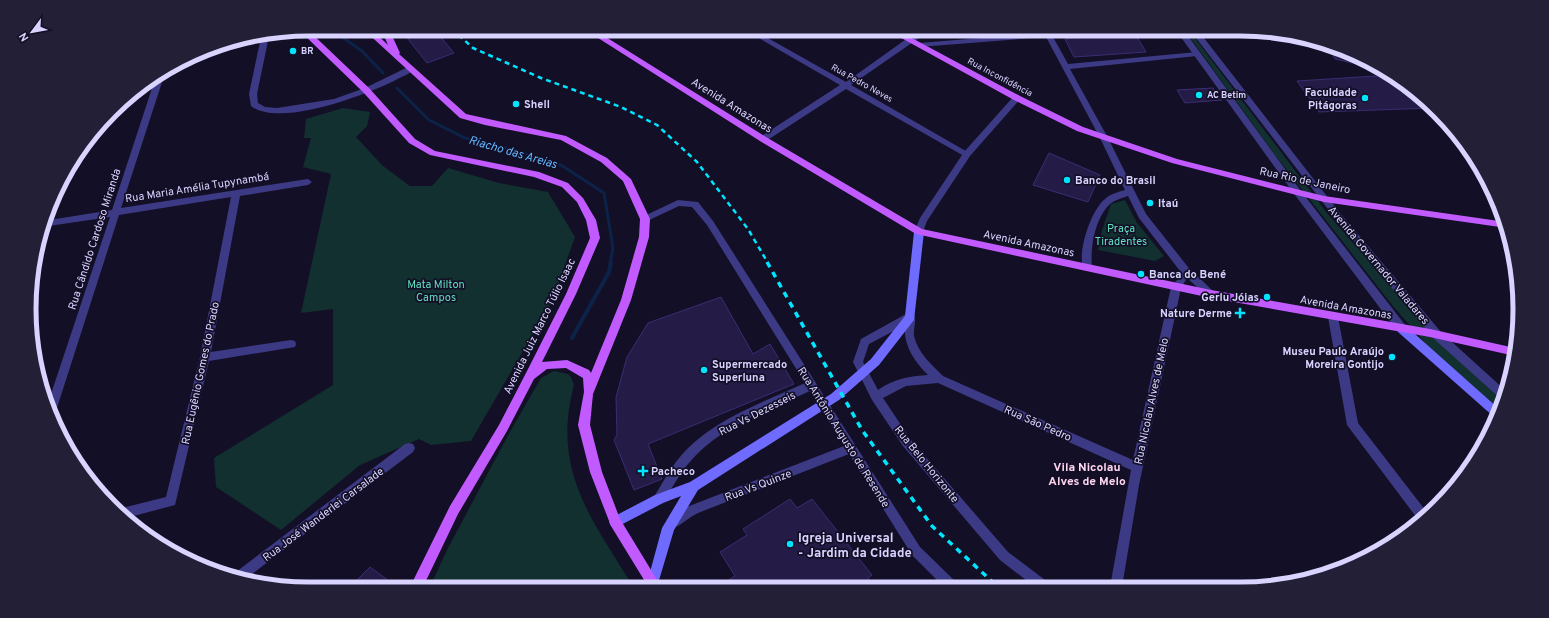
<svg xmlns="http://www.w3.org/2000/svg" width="1549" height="618" font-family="Overpass,sans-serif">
	<rect width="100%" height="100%" fill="#130f26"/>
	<g fill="#12302f">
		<polygon points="1184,29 1188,29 1327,213 1447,350 1503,398 1498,408 1428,346 1392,305 1275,155"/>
		<polygon points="343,108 370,112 367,126 356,137 383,166 410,186 432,186 448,168 499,183 548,192 575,237 552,301 471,441 431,445 419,439 360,465 281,530 216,487 214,458 333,385 333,309 301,313 331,174 303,167 311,138 304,138 306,119"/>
		<polygon points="1125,200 1137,223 1164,256 1155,261 1098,250 1102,230 1111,204"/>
		<path d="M 554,371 L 568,374 L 571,377 L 574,385 C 551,471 592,519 634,588 L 429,589 L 448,548 L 511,430 L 541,378 Z"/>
	</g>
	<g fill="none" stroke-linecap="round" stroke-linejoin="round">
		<g stroke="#0c2248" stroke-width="3">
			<polyline points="331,29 362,51 383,73"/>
			<polyline points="397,88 429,120 465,138 499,146 561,165 604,193 613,248 610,263"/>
		</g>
		<polyline stroke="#0c2248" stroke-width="4" points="572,338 609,272 611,262"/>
	</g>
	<g fill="#241b47" stroke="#3b2d73">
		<polygon points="400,29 434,29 454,53 427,63"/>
		<polygon points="1134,32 1146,52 1074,57 1065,39"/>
		<polygon points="1329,45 1364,58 1375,65 1374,68 1335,59"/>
		<polygon points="1391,75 1411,87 1433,108 1319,112 1297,81"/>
		<polygon points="1213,88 1222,100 1185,103 1177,90"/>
		<polygon points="1049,153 1100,175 1088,202 1033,185"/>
		<polygon points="721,297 753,354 770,344 794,384 648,444 662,479 634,490 614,440 617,435 616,397 627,357 648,323"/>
		<polygon points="790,499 797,508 812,499 872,575 868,578 875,588 716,588 735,576 720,552 747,535 743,529"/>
		<polygon points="370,567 400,589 348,589"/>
	</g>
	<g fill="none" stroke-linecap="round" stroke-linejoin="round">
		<g fill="#3d3a85" fill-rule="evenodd">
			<polygon points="743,29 752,29 846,82 912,35 913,29 921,29 919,38 851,85 971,154 967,157 964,156 846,89 766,141 760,141 759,139 760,137 840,85"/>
			<path d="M 1041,29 L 1049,29 L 1051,32 L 1094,29 L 1126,29 L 1122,31 L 1053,37 L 1068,64 L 1197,52 L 1201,54 L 1197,56 L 1070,69 L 1108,138 L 1146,214 L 1188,267 L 1216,294 L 1214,297 L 1208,297 L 1187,278 L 1181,288 L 1139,485 L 1122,587 L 1110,587 L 1131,470 L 938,383 L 906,386 L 883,398 L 911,440 L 1008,552 L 1049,583 L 1051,587 L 1035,587 L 1000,560 L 903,446 L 872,400 L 853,362 L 861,339 L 906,314 L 914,314 C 917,321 913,329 914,336 C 918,353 931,364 943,376 L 1133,460 L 1171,287 L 1178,279 L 1180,271 L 1139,218 L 1128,196 C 1122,198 1115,200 1110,204 C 1095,218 1090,247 1092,267 L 1087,271 L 1084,270 C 1076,254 1091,210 1105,199 C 1110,194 1118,192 1125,190 L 1100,138 L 1046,37 L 919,47 L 915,45 L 919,43 L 1043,33 ZM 905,325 C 903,345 914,361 928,375 C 910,376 893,379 878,390 L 863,362 L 869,344 Z"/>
			<path d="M 269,36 L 257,94 L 258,103 L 265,107 L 277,108 L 334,99 L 365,88 L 408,67 L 411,67 L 415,69 C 410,74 400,77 394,81 C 365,95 279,128 251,106 L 249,94 L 261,37 Z"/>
			<polygon points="163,71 165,73 121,208 308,179 312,182 308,185 240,196 211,352 291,340 295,341 296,344 295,347 209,361 175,505 126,518 118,509 166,497 200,357 231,197 119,215 55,414 51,418 47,406 110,217 42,227 43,221 112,210 156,76"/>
			<path d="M 678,200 L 698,202 L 713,221 L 920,547 L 957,583 L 959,587 L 944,587 L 912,555 L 849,454 L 698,513 C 689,517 683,524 674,528 L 670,526 L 668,522 L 670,518 L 679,510 L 844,446 L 810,391 C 768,410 718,427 688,464 C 678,476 671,490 663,503 L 659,504 L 655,503 L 653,499 L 655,495 C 663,483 670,468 680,457 C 711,420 762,403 805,383 L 707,225 L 692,207 L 679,206 L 645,222 L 640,219 L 642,217 Z"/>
			<polygon points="1333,313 1337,314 1338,317 1358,423 1429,515 1420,522 1347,425 1328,317 1329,314"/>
			<polygon points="409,443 413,444 415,448 413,452 244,580 230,577 232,575 405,444"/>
		</g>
		<g fill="#3d3a85" fill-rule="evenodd">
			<polygon points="1175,29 1183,29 1301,191 1406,326 1407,329 1406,332 1398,332 1295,195"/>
			<polygon points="1189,29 1197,29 1340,213 1441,332 1506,391 1502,400 1433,338 1334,217"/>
			<polygon points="1014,96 1017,96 1021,98 970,156 927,221 922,234 916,234 914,232 920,218 964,152"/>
		</g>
		<g fill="#6f6bff" fill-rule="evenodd">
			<polygon points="919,229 924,232 914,320 879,365 839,400 698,490 674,530 657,587 649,587 647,583 662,528 681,496 663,503 615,528 611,526 609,522 611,518 655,495 690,482 831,394 871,359 905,316 914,232"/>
			<polygon points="1402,325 1406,326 1498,408 1494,417 1398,332 1397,329 1398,326"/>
		</g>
		<g fill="#c25bff" fill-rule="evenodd">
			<polygon points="307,29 369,88 415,139 435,151 539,172 568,183 583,198 596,220 600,238 576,294 542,362 567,360 589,370 591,373 621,300 639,237 640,219 623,181 601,162 561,140 485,125 460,118 363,29 371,29 388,45 381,29 389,29 400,53 399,54 466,114 566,136 607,158 631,179 650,219 649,237 631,300 593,394 590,425 602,472 620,519 662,588 649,588 611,526 590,472 578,425 584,392 583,378 566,368 547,369 534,379 507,431 458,514 422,589 409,589 450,506 499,425 526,373 566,294 590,238 586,220 577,202 562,187 534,177 430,155 409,143 363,92 300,31"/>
			<polygon points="584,29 593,29 766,137 922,229 1211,290 1430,329 1515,348 1515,356 1430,337 1211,298 916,234 760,141"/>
			<polygon points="885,29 895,29 1020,96 1083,127 1177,159 1324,196 1506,222 1507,228 1324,202 1172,163 1077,131 1014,100"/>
		</g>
		<polyline stroke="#00e5ff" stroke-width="2.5" stroke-dasharray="5 4" stroke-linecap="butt" points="452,29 473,48 541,78 621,107 657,125 697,162 748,229 768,263"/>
		<polyline stroke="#00e5ff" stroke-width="3.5" stroke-dasharray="6 5.5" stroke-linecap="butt" points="767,262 862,430 932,526 998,587"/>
	</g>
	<g fill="#00e5ff" stroke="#130f26" stroke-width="1.5">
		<circle cx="293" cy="51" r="4"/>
		<circle cx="1199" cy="95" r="4"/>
		<circle cx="1365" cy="98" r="4"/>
		<circle cx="516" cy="104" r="4"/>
		<circle cx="1067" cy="180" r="4"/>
		<circle cx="1150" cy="203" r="4"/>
		<circle cx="1141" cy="274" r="4"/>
		<circle cx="1267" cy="297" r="4"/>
		<path d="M1238 307h4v4h4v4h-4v4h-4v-4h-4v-4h4z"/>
		<circle cx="1392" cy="357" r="4"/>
		<circle cx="704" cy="370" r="4"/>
		<path d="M641 465h4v4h4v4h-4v4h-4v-4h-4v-4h4z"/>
		<circle cx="790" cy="544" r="4"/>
	</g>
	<g text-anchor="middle" stroke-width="3.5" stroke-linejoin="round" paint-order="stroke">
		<g font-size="9" font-weight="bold" fill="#d9d4ff" stroke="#130f26" text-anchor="start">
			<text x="301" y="54">BR</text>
			<text x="1207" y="98">AC Betim</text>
		</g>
		<g font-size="9" fill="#d9d4ff" stroke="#130f26">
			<text transform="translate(1000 77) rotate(28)" y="3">Rua Inconfidência</text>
			<text transform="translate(862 83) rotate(29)" y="3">Rua Pedro Neves</text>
		</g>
		<g font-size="11" font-weight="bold" fill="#d9d4ff" stroke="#130f26" text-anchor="start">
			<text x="1357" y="96" text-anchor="end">Faculdade<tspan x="1357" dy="13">Pitágoras</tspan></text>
			<text x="524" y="108">Shell</text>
			<text x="1075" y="184">Banco do Brasil</text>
			<text x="1158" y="207">Itaú</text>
			<text x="1149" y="278">Banca do Bené</text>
			<text x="1259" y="301" text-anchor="end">Gerlu Jóias</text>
			<text x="1232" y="317" text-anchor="end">Nature Derme</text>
			<text x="1384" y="355" text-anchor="end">Museu Paulo Araújo<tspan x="1384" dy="13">Moreira Gontijo</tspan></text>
			<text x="712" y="368">Supermercado<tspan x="712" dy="13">Superluna</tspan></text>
			<text x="651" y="475">Pacheco</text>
		</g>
		<g font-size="11" fill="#d9d4ff" stroke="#130f26">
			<text transform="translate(732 105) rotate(32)" y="4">Avenida Amazonas</text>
			<text transform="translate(1305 180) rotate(12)" y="4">Rua Rio de Janeiro</text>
			<text transform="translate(197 187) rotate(-9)" y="4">Rua Maria Amélia Tupynambá</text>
			<text transform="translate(94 239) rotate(-72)" y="4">Rua Cândido Cardoso Miranda</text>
			<text transform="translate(1029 243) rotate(12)" y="4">Avenida Amazonas</text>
			<text transform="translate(1379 265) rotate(50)" y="4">Avenida Governador Valadares</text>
			<text transform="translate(1346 307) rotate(10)" y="4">Avenida Amazonas</text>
			<text transform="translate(539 326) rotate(-64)" y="4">Avenida Juiz Marco Túlio Isaac</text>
			<text transform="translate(200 373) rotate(-78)" y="4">Rua Eugênio Gomes do Prado</text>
			<text transform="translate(1151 401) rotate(-78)" y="4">Rua Nicolau Alves de Melo</text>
			<text transform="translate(757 413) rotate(-27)" y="4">Rua Vs Dezesseis</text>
			<text transform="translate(1038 423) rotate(24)" y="4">Rua São Pedro</text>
			<text transform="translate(844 437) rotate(58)" y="4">Rua Antônio Augusto de Resende</text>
			<text transform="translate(927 464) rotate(51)" y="4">Rua Belo Horizonte</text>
			<text transform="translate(758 485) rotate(-21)" y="4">Rua Vs Quinze</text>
			<text transform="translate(323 514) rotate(-37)" y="4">Rua José Wanderlei Carsalade</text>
		</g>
		<g font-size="11" fill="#5fe0c0" stroke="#130f26">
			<text x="1121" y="232">Praça<tspan x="1121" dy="13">Tiradentes</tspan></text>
			<text x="436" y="288">Mata Milton<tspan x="436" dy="13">Campos</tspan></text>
		</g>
		<g font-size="12" font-style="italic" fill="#62b6ff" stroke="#130f26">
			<text transform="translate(513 152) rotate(16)" y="4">Riacho das Areias</text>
		</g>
		<g font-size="12" font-weight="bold" fill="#ffd6f0" stroke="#130f26">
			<text x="1087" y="471">Vila Nicolau<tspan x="1087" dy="14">Alves de Melo</tspan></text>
		</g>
		<g font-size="13" font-weight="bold" fill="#d9d4ff" stroke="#130f26" text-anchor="start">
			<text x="798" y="542">Igreja Universal<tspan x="798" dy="15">- Jardim da Cidade</tspan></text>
		</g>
	</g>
	<path d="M0 0H1549V618H0ZM309 36H1240A273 273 0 0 1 1513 309V309A273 273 0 0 1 1240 582H309A273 273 0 0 1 36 309V309A273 273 0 0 1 309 36Z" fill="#231f37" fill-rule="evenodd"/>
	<path fill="none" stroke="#d9d4ff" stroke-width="5" d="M309 36H1240A273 273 0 0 1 1513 309V309A273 273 0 0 1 1240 582H309A273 273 0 0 1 36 309V309A273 273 0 0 1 309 36Z"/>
	<g transform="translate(32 32) rotate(238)" stroke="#130f26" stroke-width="3" paint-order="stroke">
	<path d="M0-3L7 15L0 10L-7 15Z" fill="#d9d4ff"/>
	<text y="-6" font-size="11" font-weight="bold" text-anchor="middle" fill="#d9d4ff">N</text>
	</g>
</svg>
